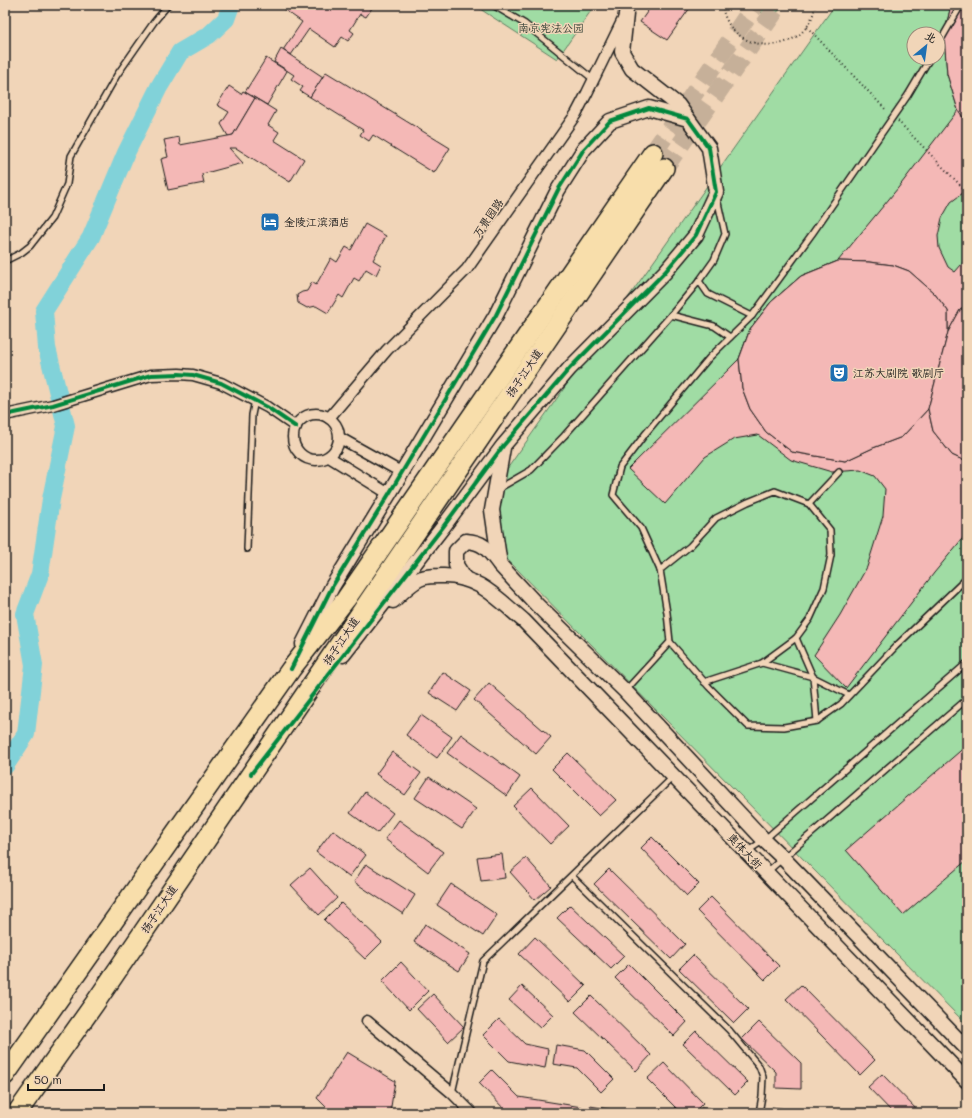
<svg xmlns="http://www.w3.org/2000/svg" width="972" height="1118" font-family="Mali,'LXGW WenKai TC',sans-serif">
	<rect width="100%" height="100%" fill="#f1d5b8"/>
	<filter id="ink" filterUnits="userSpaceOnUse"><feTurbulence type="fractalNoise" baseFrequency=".025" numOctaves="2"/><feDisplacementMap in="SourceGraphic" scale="8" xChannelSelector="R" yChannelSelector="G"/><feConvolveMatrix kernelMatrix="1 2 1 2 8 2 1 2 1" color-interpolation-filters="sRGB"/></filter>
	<g filter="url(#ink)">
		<g fill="#a0dca4" stroke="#5e7c60" fill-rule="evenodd">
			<polygon points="474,5 595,5 557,59"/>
			<path d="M 755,5 L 783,5 C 777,18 761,18 755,5 Z"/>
			<path d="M 835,5 L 967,5 L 967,1025 L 506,558 C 502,541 497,523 498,505 C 498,493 503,480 507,469 ZM 914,34 L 938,34 L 938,58 L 914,58 Z"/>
		</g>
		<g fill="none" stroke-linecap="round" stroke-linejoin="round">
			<polyline stroke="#81d2d9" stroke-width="18" points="5,766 26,734 34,665 25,614 40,574 51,499 66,426 47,348 44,311 91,237 126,153 159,87 180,52 209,35 226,19 231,5"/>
		</g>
		<g fill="#f4b8b6" stroke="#1c1c1c">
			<polygon points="280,5 374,5 366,17 360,14 350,30 354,33 348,41 342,37 335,47 309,29 291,55 283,50 302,22 279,6"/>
			<polygon points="652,5 692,5 667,40 640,22"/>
			<polygon points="951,5 967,5 967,190 951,202 942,218 938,236 939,248 948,267 955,272 967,258 967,533 934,573 846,688 814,655 840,615 867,567 883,516 885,489 875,476 860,470 832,472 791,460 758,435 734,439 705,457 665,504 628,469 739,359 750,329 771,302 801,276 838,261 898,188 958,110 947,74 944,36"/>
			<polygon points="951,5 967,5 967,123 958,110 947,74 944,36"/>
			<polygon points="281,49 323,77 310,97 300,91 303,87 291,79 294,75 274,62"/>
			<polygon points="266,58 287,71 267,105 245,92"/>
			<polygon points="326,72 450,148 434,173 373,135 369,141 360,135 363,130 310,97"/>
			<polygon points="229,86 241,94 243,91 255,98 233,135 228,136 221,124 229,112 217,105"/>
			<polygon points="255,98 276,111 268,125 279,132 274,140 304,159 290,182 236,148 229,148 243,163 202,174 204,183 168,190 161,159 168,157 164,140 179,137 180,145 233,135"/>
			<polygon points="365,224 386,236 373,260 381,265 376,275 366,269 359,281 354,278 343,298 339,295 328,313 316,306 307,308 298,303 297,295 302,292 307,291 312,282 316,285 331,258 337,262 346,247 351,250"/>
			<polygon points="838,261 869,262 893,265 909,271 934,293 948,311 948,332 960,310 967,306 967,462 952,455 933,431 928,409 902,437 873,448 845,461 792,452 766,432 750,409 742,388 739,359 750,329 771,302 801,276"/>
			<polygon points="838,261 869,262 893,265 909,271 934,293 948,311 948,332 928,409 902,437 873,448 845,461 792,452 766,432 750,409 742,388 739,359 750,329 771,302 801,276"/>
			<polygon points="967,306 967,462 952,455 933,431 928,409 948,332 960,310"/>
			<polygon points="443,672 471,691 457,711 429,693"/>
			<polygon points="489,683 551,737 536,754 474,700"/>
			<polygon points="421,715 452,737 437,758 406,735"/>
			<polygon points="461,734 520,777 507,796 447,753"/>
			<polygon points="967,745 967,860 903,915 846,850"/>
			<polygon points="392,752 421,773 405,795 376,774"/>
			<polygon points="568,753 616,800 599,816 552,769"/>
			<polygon points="429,777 476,809 462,829 415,798"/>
			<polygon points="532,788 569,826 550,844 513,806"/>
			<polygon points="365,792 393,813 377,833 350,813"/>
			<polygon points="399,820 443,852 428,872 385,839"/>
			<polygon points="333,830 366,855 349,877 316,852"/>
			<polygon points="652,837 699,884 687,896 641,848"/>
			<polygon points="502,854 505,878 481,881 477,857"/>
			<polygon points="526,858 551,886 535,900 510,872"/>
			<polygon points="366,864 415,895 403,914 354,882"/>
			<polygon points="310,868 337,898 319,915 291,885"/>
			<polygon points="609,869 685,944 671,959 594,884"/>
			<polygon points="451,884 497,915 483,936 437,905"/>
			<polygon points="711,897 779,966 765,980 697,911"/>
			<polygon points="341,903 382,942 365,959 324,920"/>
			<polygon points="570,905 624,956 611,969 557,918"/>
			<polygon points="425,924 470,954 459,971 414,942"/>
			<polygon points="535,937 586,986 570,1002 519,954"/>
			<polygon points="693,955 748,1009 734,1023 679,969"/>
			<polygon points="401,962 428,991 409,1010 382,981"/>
			<polygon points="629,964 687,1022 674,1036 615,978"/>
			<polygon points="801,985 875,1060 860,1075 786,999"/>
			<polygon points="522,986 553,1015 540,1028 509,1000"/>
			<polygon points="433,994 464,1027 448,1042 417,1009"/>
			<polygon points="591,996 651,1055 636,1071 575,1012"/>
			<polygon points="499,1019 525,1044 548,1049 545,1068 509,1061 483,1035"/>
			<polygon points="759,1022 801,1063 801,1089 776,1088 776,1072 742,1039"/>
			<polygon points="696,1031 748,1082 735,1095 683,1044"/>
			<polygon points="556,1045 585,1050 614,1079 601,1092 577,1068 553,1064"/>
			<polygon points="347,1052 395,1081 390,1113 332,1113 317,1098"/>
			<polygon points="664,1063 703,1103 693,1113 681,1113 647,1079"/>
			<polygon points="492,1070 519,1097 582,1107 581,1113 508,1113 479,1083"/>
			<polygon points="882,1074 920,1113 893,1113 868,1087"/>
			<polygon points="590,1106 631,1113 632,1113 589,1113"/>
			<polygon points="772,1107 815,1113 772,1113"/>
			<polygon points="701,1108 739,1113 701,1113"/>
		</g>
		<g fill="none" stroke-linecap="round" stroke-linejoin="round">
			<g stroke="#c6b099" stroke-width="19" stroke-dasharray="19 10" stroke-linecap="butt">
				<polyline points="653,153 755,5"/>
				<polyline points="664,168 779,5"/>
			</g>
			<defs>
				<g id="lane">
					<polyline points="493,5 525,24 594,80"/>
					<polyline points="938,45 961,5"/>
					<polyline points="930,58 908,95 812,234 752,316 709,358 646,433 620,467 613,495 641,528 660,570 667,613 670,642 709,687 748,726 784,727 817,721 841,704 896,646 967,578"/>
					<polyline points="5,261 21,253 30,246 52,218 67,184 71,156 117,75 154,22 168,5"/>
					<polyline points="699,281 708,294 752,316"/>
					<polyline points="671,315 714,326 730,337"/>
					<polyline points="498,489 531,470 564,436 671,315 699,281 714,260 725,234 717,198"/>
					<polyline points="809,504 839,472"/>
					<polyline points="247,549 252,415 255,400"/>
					<polyline points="660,570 690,546 716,518 748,502 775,491 809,504 830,530 831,555 824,588 810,619 796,638 762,663 704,682"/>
					<polyline points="796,638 813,677 817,721"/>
					<polyline points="762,663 813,677 849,695"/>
					<polyline points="626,690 670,642"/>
					<polyline points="748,851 764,840 967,663"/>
					<polyline points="767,872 967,699"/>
					<polyline points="572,876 729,1030 759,1066 763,1077 762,1096 759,1113"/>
					<polyline points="452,1093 483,961 673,777"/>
				</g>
				<g id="street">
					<circle cx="316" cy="437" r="23"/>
					<polyline points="5,415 53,405 151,375 179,374 193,375 221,383 267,407 296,427"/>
					<polyline points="329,418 387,350 467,269 576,114 587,93 630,5"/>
					<polyline points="340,438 401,472"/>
					<polyline points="329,457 389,494"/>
					<polyline points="367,1021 452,1093 472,1113"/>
				</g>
				<g id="secondary">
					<polyline points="626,14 622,52 632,69 678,105 688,119"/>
					<polyline points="503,448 492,510 500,565 537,605 625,691 764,840 783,858 967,1049"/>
					<path d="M 465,579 L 456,565 L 456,551 L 466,541 C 485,542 489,551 500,565"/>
					<path d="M 393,601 C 400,594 413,581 422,578 C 427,576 434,576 440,576 C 477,574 498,599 524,621 L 967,1081"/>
					<polyline points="303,644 332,587 389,494 496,315 558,190 584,149 610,121 649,108 688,119 709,148 716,192 696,235 665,272 570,368 503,446 443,527 343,655"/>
				</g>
				<g id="highway">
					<polyline points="5,1075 291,669 346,599 653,153"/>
					<polyline points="17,1113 95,1003 664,168"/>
				</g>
			</defs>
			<use href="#lane" stroke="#1c1c1c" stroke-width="8"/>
			<use href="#street" stroke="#1c1c1c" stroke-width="13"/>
			<use href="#secondary" stroke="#1c1c1c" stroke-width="17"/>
			<use href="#highway" stroke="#1c1c1c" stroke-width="22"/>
			<g stroke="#1c1c1c" stroke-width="2" stroke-dasharray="1 3" stroke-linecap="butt">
				<path d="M 722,5 C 729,58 809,58 815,5"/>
				<polyline points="807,27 887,111"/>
				<polyline points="898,121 967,192"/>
			</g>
			<use href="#lane" stroke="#f1d5b8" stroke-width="5"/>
			<use href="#street" stroke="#f1d5b8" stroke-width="10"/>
			<use href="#secondary" stroke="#f1d5b8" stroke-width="14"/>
			<use href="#highway" stroke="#f8deab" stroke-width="19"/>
			<defs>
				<g id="cycleway">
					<polyline points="5,415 53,405 151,375 179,374 193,375 221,383 267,407 296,427"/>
					<polyline points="251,774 443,527 503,446 570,368 665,272 696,235 716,192 709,148 688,119 649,108 610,121 584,149 558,190 496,315 389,494 332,587 291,669"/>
				</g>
			</defs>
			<use href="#cycleway" stroke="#f1d5b8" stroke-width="6"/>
			<use href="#cycleway" stroke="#00873e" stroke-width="4"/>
		</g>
	</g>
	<defs>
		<symbol id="hotel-square" viewBox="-11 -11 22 22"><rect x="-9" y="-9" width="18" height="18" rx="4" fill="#1f6fb2" stroke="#f1d5b8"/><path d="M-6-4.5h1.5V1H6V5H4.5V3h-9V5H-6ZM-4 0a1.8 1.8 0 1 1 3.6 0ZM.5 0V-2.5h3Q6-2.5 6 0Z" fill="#fff"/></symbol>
		<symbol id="theatre-square" viewBox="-11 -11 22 22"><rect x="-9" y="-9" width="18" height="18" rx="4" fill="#1f6fb2" stroke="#f1d5b8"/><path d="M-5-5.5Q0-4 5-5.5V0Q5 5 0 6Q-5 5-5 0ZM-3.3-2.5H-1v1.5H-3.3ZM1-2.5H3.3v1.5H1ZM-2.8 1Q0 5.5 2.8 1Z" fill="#fff"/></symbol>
	</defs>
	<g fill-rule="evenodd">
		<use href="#hotel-square" x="259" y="211" width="22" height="22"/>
		<use href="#theatre-square" x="828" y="362" width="22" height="22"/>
	</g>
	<g text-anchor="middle" stroke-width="3" stroke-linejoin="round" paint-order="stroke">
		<g font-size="11" fill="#364237" stroke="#f1d5b8">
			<text x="551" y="32">南京宪法公园</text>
		</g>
		<g font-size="11" fill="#1c1c1c" stroke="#f1d5b8">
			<text transform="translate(488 218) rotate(-55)" y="4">万景园路</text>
			<text transform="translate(524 373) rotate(-56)" y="4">扬子江大道</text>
			<text transform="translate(341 641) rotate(-56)" y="4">扬子江大道</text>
			<text transform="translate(745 851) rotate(46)" y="4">奥体大街</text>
			<text transform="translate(159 909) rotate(-56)" y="4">扬子江大道</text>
		</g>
		<g font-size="11" fill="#1c1c1c" stroke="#f1d5b8" text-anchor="start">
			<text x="284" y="226">金陵江滨酒店</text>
			<text x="853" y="377">江苏大剧院 歌剧厅</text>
		</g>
	</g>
	<rect width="972" height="1118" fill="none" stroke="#f1d5b8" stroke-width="20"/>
	<rect x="10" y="10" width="952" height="1098" fill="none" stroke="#1c1c1c" stroke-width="1.5" filter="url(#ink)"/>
	<g transform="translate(926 46) rotate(29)"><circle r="19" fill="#f1d5b8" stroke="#9c8b7a"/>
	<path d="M0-3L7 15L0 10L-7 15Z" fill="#1f6fb2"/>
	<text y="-6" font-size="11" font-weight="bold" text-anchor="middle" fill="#1c1c1c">北</text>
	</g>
	<path d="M28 1084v6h76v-6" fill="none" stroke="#1c1c1c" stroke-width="2"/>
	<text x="34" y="1084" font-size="12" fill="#1c1c1c" stroke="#f1d5b8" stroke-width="3" paint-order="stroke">50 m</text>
</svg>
